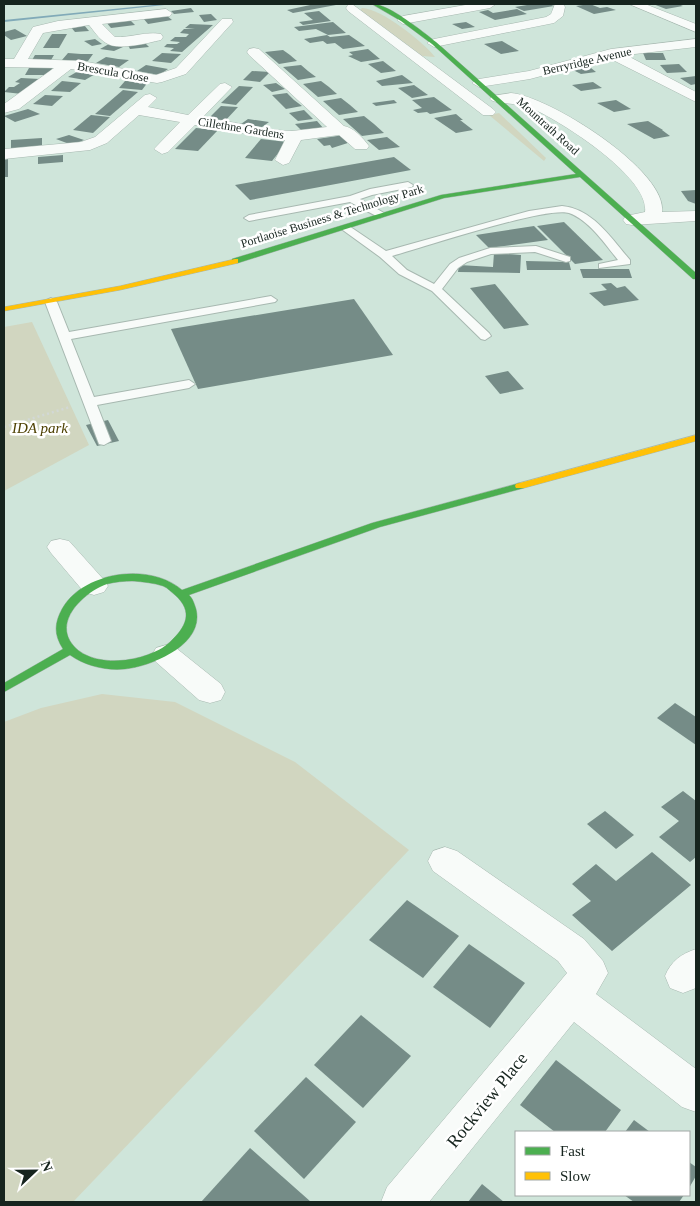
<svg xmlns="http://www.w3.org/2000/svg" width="700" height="1206" font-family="Georgia,serif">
	<rect width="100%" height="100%" fill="#cfe5da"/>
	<g fill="#d1d6c0">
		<path d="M 362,8 C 382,9 422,41 435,57 L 422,56 L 360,10 Z"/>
		<polygon points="499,113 546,158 544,161 489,115"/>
		<polygon points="32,322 89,445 4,491 4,327"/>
		<polygon points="102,694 175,702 295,762 409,850 73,1202 4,1202 4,722 41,708"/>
	</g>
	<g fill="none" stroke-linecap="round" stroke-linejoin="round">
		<polygon fill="#81aab8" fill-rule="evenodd" points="163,4 174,4 4,22 4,20"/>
	</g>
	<g fill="#758c87">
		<polygon points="315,4 336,5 293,13 287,10"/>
		<polygon points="533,4 549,4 554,6 524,11 515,7"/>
		<polygon points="590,4 600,8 607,7 616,10 594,14 576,6"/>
		<polygon points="653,4 678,4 683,6 666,9"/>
		<polygon points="191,8 194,12 174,14 171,11"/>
		<polygon points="517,9 527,14 495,20 479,12 488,10 493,13"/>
		<polygon points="319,11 331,21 303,25 299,22 313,20 304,13"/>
		<polygon points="211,14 217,20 204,22 199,15"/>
		<polygon points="166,15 172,20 148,24 143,18"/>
		<polygon points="129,19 135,25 111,28 106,22"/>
		<polygon points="333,22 346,33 328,35 316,29 299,31 294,27"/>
		<polygon points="466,22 475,27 462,29 452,24"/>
		<polygon points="190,24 213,25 182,52 170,51 174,48 164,47 167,44 177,44 180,42 170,41 175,37 186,37 189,34 180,33 184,29 195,29 185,28"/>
		<polygon points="84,25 89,31 75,32 70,26"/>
		<polygon points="15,29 27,36 11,40 4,35 4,32"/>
		<polygon points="52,34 67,34 59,48 43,48"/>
		<polygon points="327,35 330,37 349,35 365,46 343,49 335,43 327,44 323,41 310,43 304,39"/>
		<polygon points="95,39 102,44 92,46 84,41"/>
		<polygon points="502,41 519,51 501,54 484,44"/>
		<polygon points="109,44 123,47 114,51 100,49"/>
		<polygon points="146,44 149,47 130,49 128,45"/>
		<polygon points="368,49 380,59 361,62 348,56 353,55 349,52"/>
		<polygon points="283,50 290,55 297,61 279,64 265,52"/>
		<polygon points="68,53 81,54 93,54 88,61 62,60"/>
		<polygon points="162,53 181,54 171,63 152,61"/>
		<polygon points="643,53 663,53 666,60 646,60"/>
		<polygon points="35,55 54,55 51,60 32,60"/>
		<polygon points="106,57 118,59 129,60 119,67 96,63"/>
		<polygon points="383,61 396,71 381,73 368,64"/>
		<polygon points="586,64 596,72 581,74 569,68"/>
		<polygon points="679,64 687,72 667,73 660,65"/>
		<polygon points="146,65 168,69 159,75 137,71"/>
		<polygon points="301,65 308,71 316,77 298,80 283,67"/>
		<polygon points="53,67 49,75 25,75 29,68"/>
		<polygon points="80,70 97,73 85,80 68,77"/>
		<polygon points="252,71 270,72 260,82 243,80"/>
		<polygon points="402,75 413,83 382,86 376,81"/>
		<polygon points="696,76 696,84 691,85 680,78"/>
		<polygon points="21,78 40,79 22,94 4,92 9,87 14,87 20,83 15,82"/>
		<polygon points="62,81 81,83 70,92 51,91"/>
		<polygon points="125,81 148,82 142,90 119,88"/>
		<polygon points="321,81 329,87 337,94 318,97 303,84"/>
		<polygon points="593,82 602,88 581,91 572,85"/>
		<polygon points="276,83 285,89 272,92 263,85"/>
		<polygon points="414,85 428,95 412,98 398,88"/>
		<polygon points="239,86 253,87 236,105 221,103"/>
		<polygon points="123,90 138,92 110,116 95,114"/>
		<polygon points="287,93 294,100 302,106 286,109 272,95"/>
		<polygon points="45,95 63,96 52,106 33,104"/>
		<polygon points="434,97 452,110 430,114 427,112 418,113 413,110 422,108 412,100"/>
		<polygon points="341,98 350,105 358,112 339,115 323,101"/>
		<polygon points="394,100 397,103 376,106 372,103"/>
		<polygon points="616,100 631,109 614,112 597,103"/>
		<polygon points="221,106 238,107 225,121 208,119"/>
		<polygon points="28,109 40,114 15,122 4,116"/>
		<polygon points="304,110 313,119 298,121 289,113"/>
		<polygon points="456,114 463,120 460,120 473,130 456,133 434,118"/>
		<polygon points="91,115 110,117 93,133 73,130"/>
		<polygon points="364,116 374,124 384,133 362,136 343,119"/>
		<polygon points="248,119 269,122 262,127 241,124"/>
		<polygon points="317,121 324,129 303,132 295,124"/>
		<polygon points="648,121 663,130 662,130 670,136 654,139 627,124"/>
		<polygon points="196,128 218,130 198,151 175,149"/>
		<polygon points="69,135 84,140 72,145 56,139"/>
		<polygon points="344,135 351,142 332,148 330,145 324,146 317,139"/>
		<polygon points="387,137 400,147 379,150 367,140"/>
		<polygon points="42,138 42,146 11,149 11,140"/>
		<polygon points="261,139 287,142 272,161 245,158"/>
		<polygon points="63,155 63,162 38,164 38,157"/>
		<polygon points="394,157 411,170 250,200 235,185"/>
		<polygon points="8,159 8,177 4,177 4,160"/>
		<polygon points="696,190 696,204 688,201 681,191"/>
		<polygon points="564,222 603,260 575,264 537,226"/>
		<polygon points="534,226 548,240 489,248 476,235"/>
		<polygon points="494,253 521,255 520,273 458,272 459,265 493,267"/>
		<polygon points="526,261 569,262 571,270 527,270"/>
		<polygon points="580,269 629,269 632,278 583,278"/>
		<polygon points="611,283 617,288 625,286 639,300 604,306 589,293 607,290 601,284"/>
		<polygon points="495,284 529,325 504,329 470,288"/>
		<polygon points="354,299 393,355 198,389 171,329"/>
		<polygon points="508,371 524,389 500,394 485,376"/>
		<polygon points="108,420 119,441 97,446 86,425"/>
		<polygon points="675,703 696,717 696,745 657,718"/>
		<polygon points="683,791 696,801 696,857 690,862 659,837 679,821 661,807"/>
		<polygon points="605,811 634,835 616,849 587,824"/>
		<polygon points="652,852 691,885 612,951 572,915 591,901 572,884 596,864 616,881"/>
		<polygon points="407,900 459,936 423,978 369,940"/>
		<polygon points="469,944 525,983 490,1028 433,987"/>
		<polygon points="361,1015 411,1056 363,1108 314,1065"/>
		<polygon points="556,1060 621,1110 605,1132 555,1132 520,1105"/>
		<polygon points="306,1077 356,1122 304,1179 254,1131"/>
		<polygon points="634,1120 650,1132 625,1132"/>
		<polygon points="250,1148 311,1202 201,1202"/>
		<polygon points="689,1162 696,1167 696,1176 689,1188"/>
		<polygon points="482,1184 504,1202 468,1202"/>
		<polygon points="624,1195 684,1195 679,1202 634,1202"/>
	</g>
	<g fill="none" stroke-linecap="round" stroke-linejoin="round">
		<defs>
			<g id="lane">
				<polygon points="408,182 413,185 412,187 372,195 360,199 384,213 385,215 380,218 350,202 249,221 244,218 249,215 350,196 370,189"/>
				<path d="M 562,206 C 593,209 611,238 630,260 L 630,264 L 599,268 L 599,264 L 618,260 C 605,244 589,220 569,213 C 546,206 422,248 392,256 L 407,270 L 434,284 L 450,264 L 459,258 L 490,248 L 536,246 L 570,257 L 570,261 L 566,262 L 535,252 L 491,254 L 467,262 L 458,268 L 442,289 L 489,333 L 491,336 L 485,340 L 481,339 L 432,291 L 399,274 L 380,257 L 340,228 L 345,225 L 349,226 L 386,251 L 529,211 Z"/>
				<polygon points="271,296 277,300 275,302 71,339 94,397 189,380 195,384 189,388 97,405 111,441 104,445 99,444 45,302 47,300 51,298 57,302 69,332"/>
			</g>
			<g id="street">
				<polygon points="352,4 493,109 496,112 493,115 483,115 348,11 346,8 348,5"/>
				<polygon points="471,4 496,4 490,8 403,24 397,20 403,16"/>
				<polygon points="555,4 563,4 565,7 563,16 554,23 434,47 427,43 434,39 546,17 551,14"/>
				<polygon points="629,4 645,4 696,24 696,32"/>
				<path d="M 166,9 L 172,13 L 170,16 L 102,24 L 115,37 C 129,38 147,31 161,34 L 163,37 L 161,40 C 148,43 117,51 106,43 C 99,39 94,31 89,25 L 43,33 L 28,59 L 82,61 L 156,75 L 176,68 L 222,19 L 232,19 L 233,22 L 186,74 L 162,82 L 157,83 L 71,69 L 19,109 L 4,113 L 4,104 L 54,68 L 4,67 L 4,59 L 14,59 L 33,27 L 58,21 Z"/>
				<polygon points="696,39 696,47 626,55 696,92 696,102 609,58 530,79 479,87 472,83 479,79 529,71 611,49"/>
				<path d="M 254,48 L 259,49 L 344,126 C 354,128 363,138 369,146 L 367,149 L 355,149 L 339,135 L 301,140 L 289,163 L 283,165 L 275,160 L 285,140 L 195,125 L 168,152 L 162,154 L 154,149 L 180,122 L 139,115 L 107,143 L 90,150 L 4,159 L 4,149 L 81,142 L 95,137 L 145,95 L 150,94 L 157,98 L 148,107 L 188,115 L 220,84 L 225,83 L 232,87 L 203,117 L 274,130 L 292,131 L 327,127 L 249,55 L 247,52 L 249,49 Z"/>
				<path d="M 511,93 C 549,96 668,171 662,212 L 696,211 L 696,221 L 632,225 L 626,224 L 623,220 L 626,216 L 645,212 C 650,177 558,119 529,107 C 519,103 493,104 490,99 L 492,96 Z"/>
				<polygon points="60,539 69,541 104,580 108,586 104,592 94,595 84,592 51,553 47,547 51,541"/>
				<polygon points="166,645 176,648 221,684 225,692 221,700 210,703 199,700 156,662 152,655 156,648"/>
				<polygon points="445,847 457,851 584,939 603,961 608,973 596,994 696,1069 696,1112 682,1107 574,1022 429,1202 381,1202 387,1187 567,973 558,961 433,871 428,861 433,851"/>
				<path d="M 696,949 L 696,988 L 683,993 L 670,988 L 665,976 C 671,961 681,954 696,949 Z"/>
			</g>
			<g id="fast">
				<path d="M 372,4 C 388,3 423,32 436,42 L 696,273 L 696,279 L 693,279 L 580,177 L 444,198 L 238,263 L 232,263 L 232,259 L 441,195 L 576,174 L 432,44 L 401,21 Z"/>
				<path d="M 520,483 L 524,484 L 525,486 L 524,488 L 380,527 L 189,595 C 193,599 194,603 196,609 C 205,644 153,666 125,669 C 107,671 85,666 70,655 L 4,692 L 4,683 L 63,649 C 54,635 54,624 62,609 C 83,571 150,562 182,590 L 372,523 ZM 133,581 C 143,582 154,583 163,586 C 168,588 171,592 175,595 C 194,612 186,627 170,642 C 147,663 88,671 70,641 C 56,617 87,591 107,584 C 115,582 124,581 133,581 Z"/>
			</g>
			<g id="slow">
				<polygon points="235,259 238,259 238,263 120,290 4,311 4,307 120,286"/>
				<polygon points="696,435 696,441 524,488 516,488 515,486 516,484"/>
			</g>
		</defs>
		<use href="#lane" stroke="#a7b8b0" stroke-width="2"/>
		<use href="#street" stroke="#a7b8b0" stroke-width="1"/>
		<use href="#fast" stroke="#a7b8b0" stroke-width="1"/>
		<use href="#slow" stroke="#a7b8b0" stroke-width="1"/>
		<polyline stroke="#d2d8d5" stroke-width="2.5" stroke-dasharray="2 3" stroke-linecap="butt" points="4,427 70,407"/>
		<use href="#lane" fill="#f8fbf9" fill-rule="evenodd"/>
		<use href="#street" fill="#f8fbf9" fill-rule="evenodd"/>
		<use href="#fast" fill="#4caf50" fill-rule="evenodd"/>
		<use href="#slow" fill="#ffc107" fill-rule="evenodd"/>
	</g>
	<g text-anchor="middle" stroke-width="5" stroke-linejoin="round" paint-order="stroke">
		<g font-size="12" fill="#16241e" stroke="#fff">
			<text transform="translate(587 61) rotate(-13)" y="4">Berryridge Avenue</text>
			<text transform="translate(113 72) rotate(10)" y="4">Brescula Close</text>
			<text transform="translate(548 126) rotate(42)" y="4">Mountrath Road</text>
			<text transform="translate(241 128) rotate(9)" y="4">Cillethne Gardens</text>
			<text transform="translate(332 216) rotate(-17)" y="4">Portlaoise Business &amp; Technology Park</text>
		</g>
		<g font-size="15" font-style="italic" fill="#4e4103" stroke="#fff">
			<text x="40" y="433">IDA park</text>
		</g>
		<g font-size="18" fill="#16241e" stroke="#fff">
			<text transform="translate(487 1100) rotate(-51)" y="6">Rockview Place</text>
		</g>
	</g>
	<rect width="700" height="1206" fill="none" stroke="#16241e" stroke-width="10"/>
	<rect x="515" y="1131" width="175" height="65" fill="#ffffff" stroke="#a2a7a5"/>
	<rect x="525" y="1147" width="25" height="8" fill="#4caf50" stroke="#a2a7a5"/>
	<text x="560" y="1156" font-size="15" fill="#16241e">Fast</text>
	<rect x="525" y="1172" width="25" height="8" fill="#ffc107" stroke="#a2a7a5"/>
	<text x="560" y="1181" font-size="15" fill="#16241e">Slow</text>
	<g transform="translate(35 1171) rotate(68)" stroke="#ffffff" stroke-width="4" paint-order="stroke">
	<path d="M0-4L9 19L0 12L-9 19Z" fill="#16241e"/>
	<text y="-8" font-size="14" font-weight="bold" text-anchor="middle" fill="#16241e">N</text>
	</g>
</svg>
